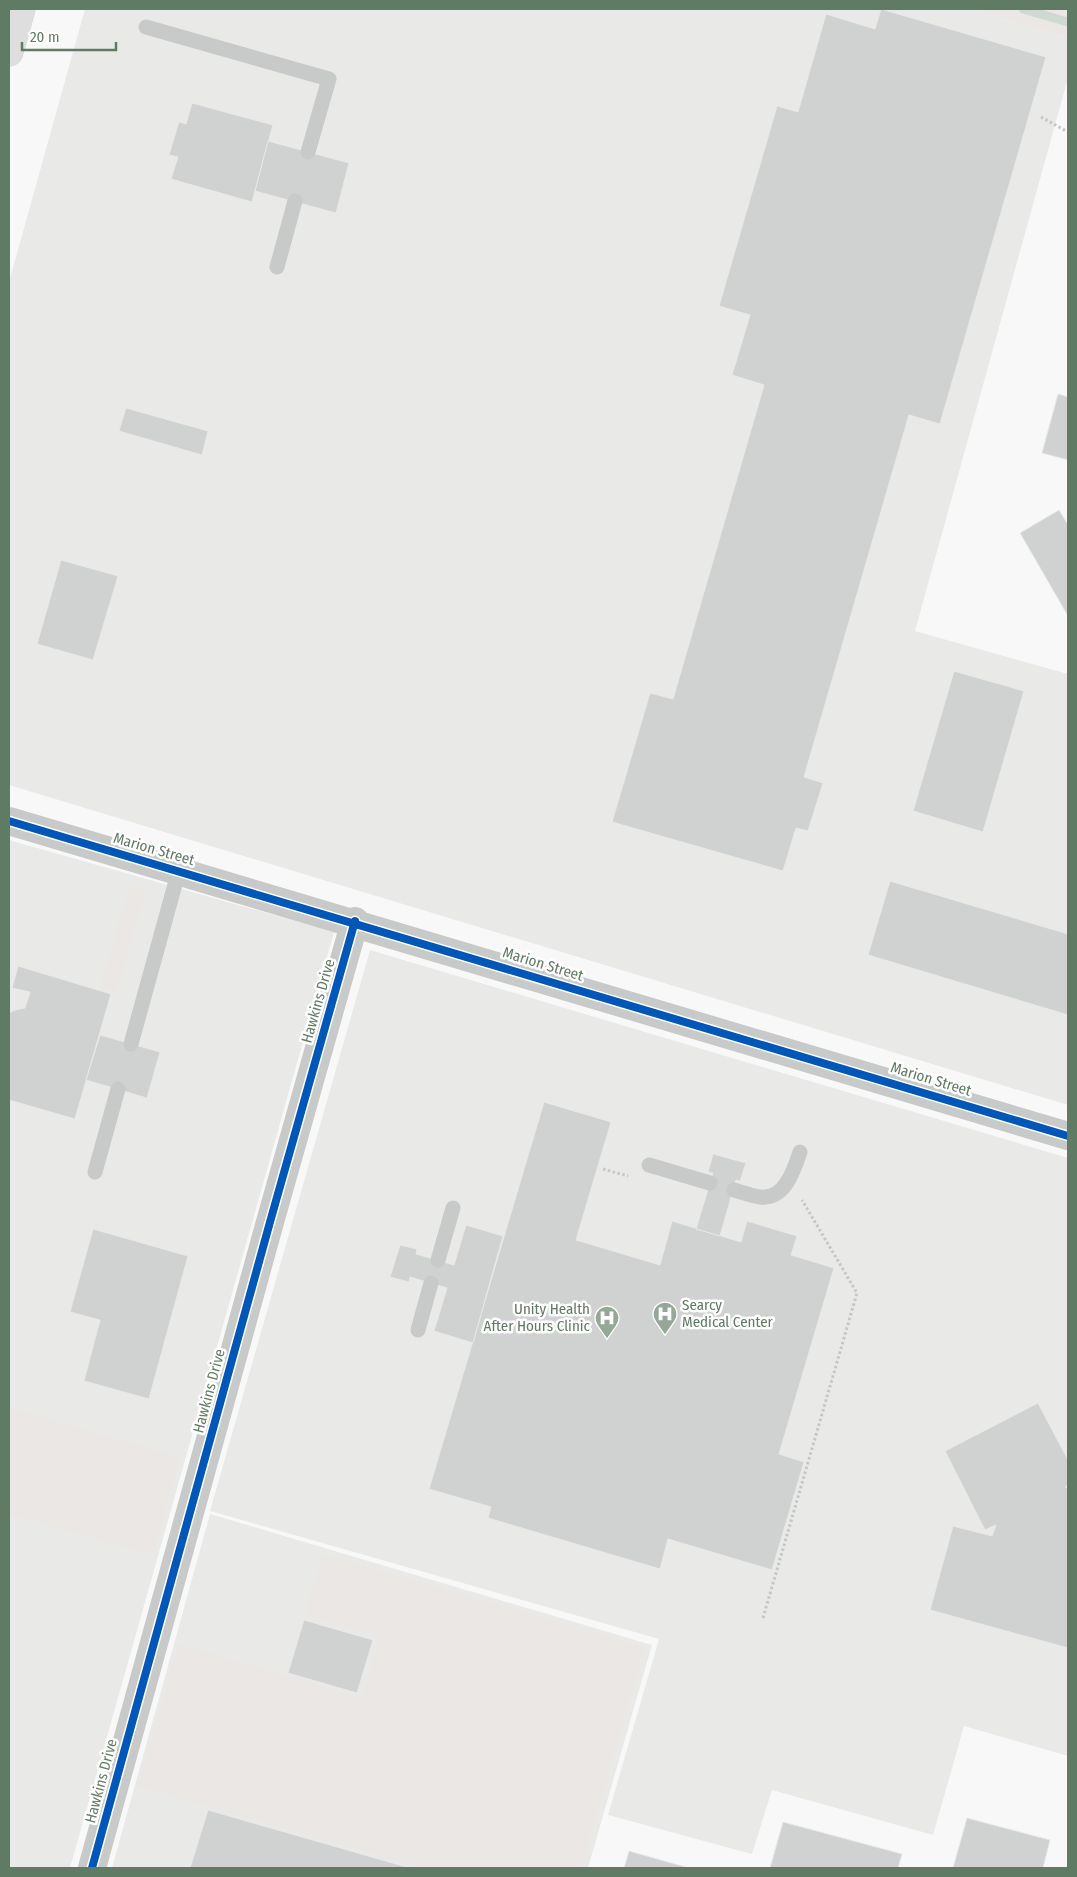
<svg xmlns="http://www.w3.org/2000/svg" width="1077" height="1877" font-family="'Fira Sans Condensed',sans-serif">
	<rect width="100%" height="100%" fill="#f8f8f8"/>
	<g fill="#e9eae8">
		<polygon points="85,9 970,9 1068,38 1068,78 915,631 1068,674 1068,1105 9,785 9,282"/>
		<polygon points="9,840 334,932 70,1868 9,1868"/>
		<polygon points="370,950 1068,1158 1068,1756 964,1726 933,1835 772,1790 752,1854 608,1815 659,1639 210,1511"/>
		<polygon points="210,1514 652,1645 588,1868 112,1868"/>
	</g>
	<g fill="#eae7e5">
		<polygon points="970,9 1068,9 1068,38"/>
		<polygon points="129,886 146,891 116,992 100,988"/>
		<polygon points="9,1408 180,1457 153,1555 9,1514"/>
		<polygon points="323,1554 645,1647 581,1868 420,1868 137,1786 178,1644 362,1697 379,1637 305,1615"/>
	</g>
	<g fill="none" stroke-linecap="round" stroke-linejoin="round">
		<polyline stroke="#cfd9cf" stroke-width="9" points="1023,9 1068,22"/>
	</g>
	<g fill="#cfd2d0" stroke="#e8e8e8">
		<polygon points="881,9 1046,57 940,424 909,415 804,777 823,783 808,831 796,828 783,871 612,822 650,693 673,699 764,385 732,375 750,315 719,306 777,106 798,112 826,14 875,29"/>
		<polygon points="192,103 273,125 252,202 171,179 178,157 169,155 179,122 186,124"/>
		<polygon points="268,141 349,163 336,213 255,191"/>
		<polygon points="1058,394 1068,397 1068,460 1042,453"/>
		<polygon points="126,408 208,431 202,455 119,431"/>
		<polygon points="1059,510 1068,525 1068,616 1020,533"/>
		<polygon points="61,560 118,576 93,660 37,644"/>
		<polygon points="954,671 1024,691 983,832 913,811"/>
		<polygon points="890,881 1068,934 1068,1015 868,955"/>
		<polygon points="18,966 111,994 75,1119 9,1100 9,1013 15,1010 25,1008 30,992 12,988"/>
		<polygon points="100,1035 160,1052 147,1098 86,1080"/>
		<polygon points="544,1102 611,1122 576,1240 660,1265 672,1221 741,1242 747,1221 797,1236 791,1255 834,1268 779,1454 804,1462 772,1570 668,1539 660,1569 488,1518 491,1507 429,1489"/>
		<polygon points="713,1154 746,1163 740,1181 736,1180 720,1236 696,1229 713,1173 708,1172"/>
		<polygon points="466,1225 503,1236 473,1343 434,1331 447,1288 410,1277 409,1282 390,1277 400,1245 417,1249 416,1254 454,1265"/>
		<polygon points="93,1229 188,1256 149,1399 84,1381 100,1320 70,1312"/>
		<polygon points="1038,1403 1068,1460 1068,1485 1065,1487 1068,1488 1068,1648 930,1610 953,1526 992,1536 996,1525 985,1530 945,1451"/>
		<polygon points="304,1620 373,1640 357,1693 288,1673"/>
		<polygon points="208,1810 410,1868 190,1868"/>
		<polygon points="967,1818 1050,1840 1043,1868 953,1868"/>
		<polygon points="783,1822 902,1854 898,1868 770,1868"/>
		<polygon points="629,1851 689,1868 624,1868"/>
	</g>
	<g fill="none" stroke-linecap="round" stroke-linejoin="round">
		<defs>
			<polyline id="primary" points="9,52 21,9"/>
		</defs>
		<use href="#primary" stroke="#d2d4d3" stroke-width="29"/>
		<g stroke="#c4c7c4" stroke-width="3" stroke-dasharray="2.5 2.5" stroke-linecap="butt">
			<polyline points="1041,117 1068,132"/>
			<polyline points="603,1169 628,1176"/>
			<polyline points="763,1618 857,1293 802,1200"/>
		</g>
		<g stroke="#c7cac8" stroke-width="15">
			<polyline points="146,27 329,79 308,152"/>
			<polyline points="277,267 295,201"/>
			<polyline points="131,1044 179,870"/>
			<polyline points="649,1165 710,1183"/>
			<polyline points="95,1172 118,1089"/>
			<path d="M 734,1190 C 742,1192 751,1196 760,1197 C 785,1200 794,1170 800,1152"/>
			<polyline points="438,1260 453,1208"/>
			<polyline points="418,1330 431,1283"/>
		</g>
		<g stroke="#c7cac8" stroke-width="28">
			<path d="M 9,821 C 363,923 716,1028 1068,1136"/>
			<polyline points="92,1868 270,1222 355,921"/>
		</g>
		<use href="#primary" stroke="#dddedd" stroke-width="28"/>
		<defs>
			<g id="cycleway">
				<path d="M 9,821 C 363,923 716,1028 1068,1136"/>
				<polyline points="92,1868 270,1222 355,921"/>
			</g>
		</defs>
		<use href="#cycleway" stroke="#fff" stroke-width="11"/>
		<use href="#cycleway" stroke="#0057b8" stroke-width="8"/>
	</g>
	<defs>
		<symbol id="hospital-pin" viewBox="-11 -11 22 30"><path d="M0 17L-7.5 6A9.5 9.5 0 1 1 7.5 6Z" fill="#95a797" stroke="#fff"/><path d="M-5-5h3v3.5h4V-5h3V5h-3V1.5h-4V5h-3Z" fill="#fff"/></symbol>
	</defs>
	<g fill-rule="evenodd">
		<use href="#hospital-pin" x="651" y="1300" width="28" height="38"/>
		<use href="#hospital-pin" x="593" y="1304" width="28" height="38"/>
	</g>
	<g text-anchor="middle" stroke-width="5" stroke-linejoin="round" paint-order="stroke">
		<g font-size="15" fill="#607b63" stroke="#fff">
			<text transform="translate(154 849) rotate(16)" y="5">Marion Street</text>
			<text transform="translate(543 964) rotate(17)" y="5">Marion Street</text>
			<text transform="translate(318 1001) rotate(-74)" y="5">Hawkins Drive</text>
			<text transform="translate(931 1079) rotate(17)" y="5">Marion Street</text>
			<text transform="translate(209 1391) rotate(-75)" y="5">Hawkins Drive</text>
			<text transform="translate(101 1781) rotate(-75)" y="5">Hawkins Drive</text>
		</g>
		<g font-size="15" fill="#607b63" stroke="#fff" text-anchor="start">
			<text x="682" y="1310">Searcy<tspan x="682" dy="17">Medical Center</tspan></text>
			<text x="590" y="1314" text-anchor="end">Unity Health<tspan x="590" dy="17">After Hours Clinic</tspan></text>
		</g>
	</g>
	<rect width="1077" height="1877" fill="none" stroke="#607b63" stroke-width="20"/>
	<path d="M22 42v8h94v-8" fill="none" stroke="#607b63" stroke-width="2.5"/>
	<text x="30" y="42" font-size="15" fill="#607b63" stroke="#ffffff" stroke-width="4" paint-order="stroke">20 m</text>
</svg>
